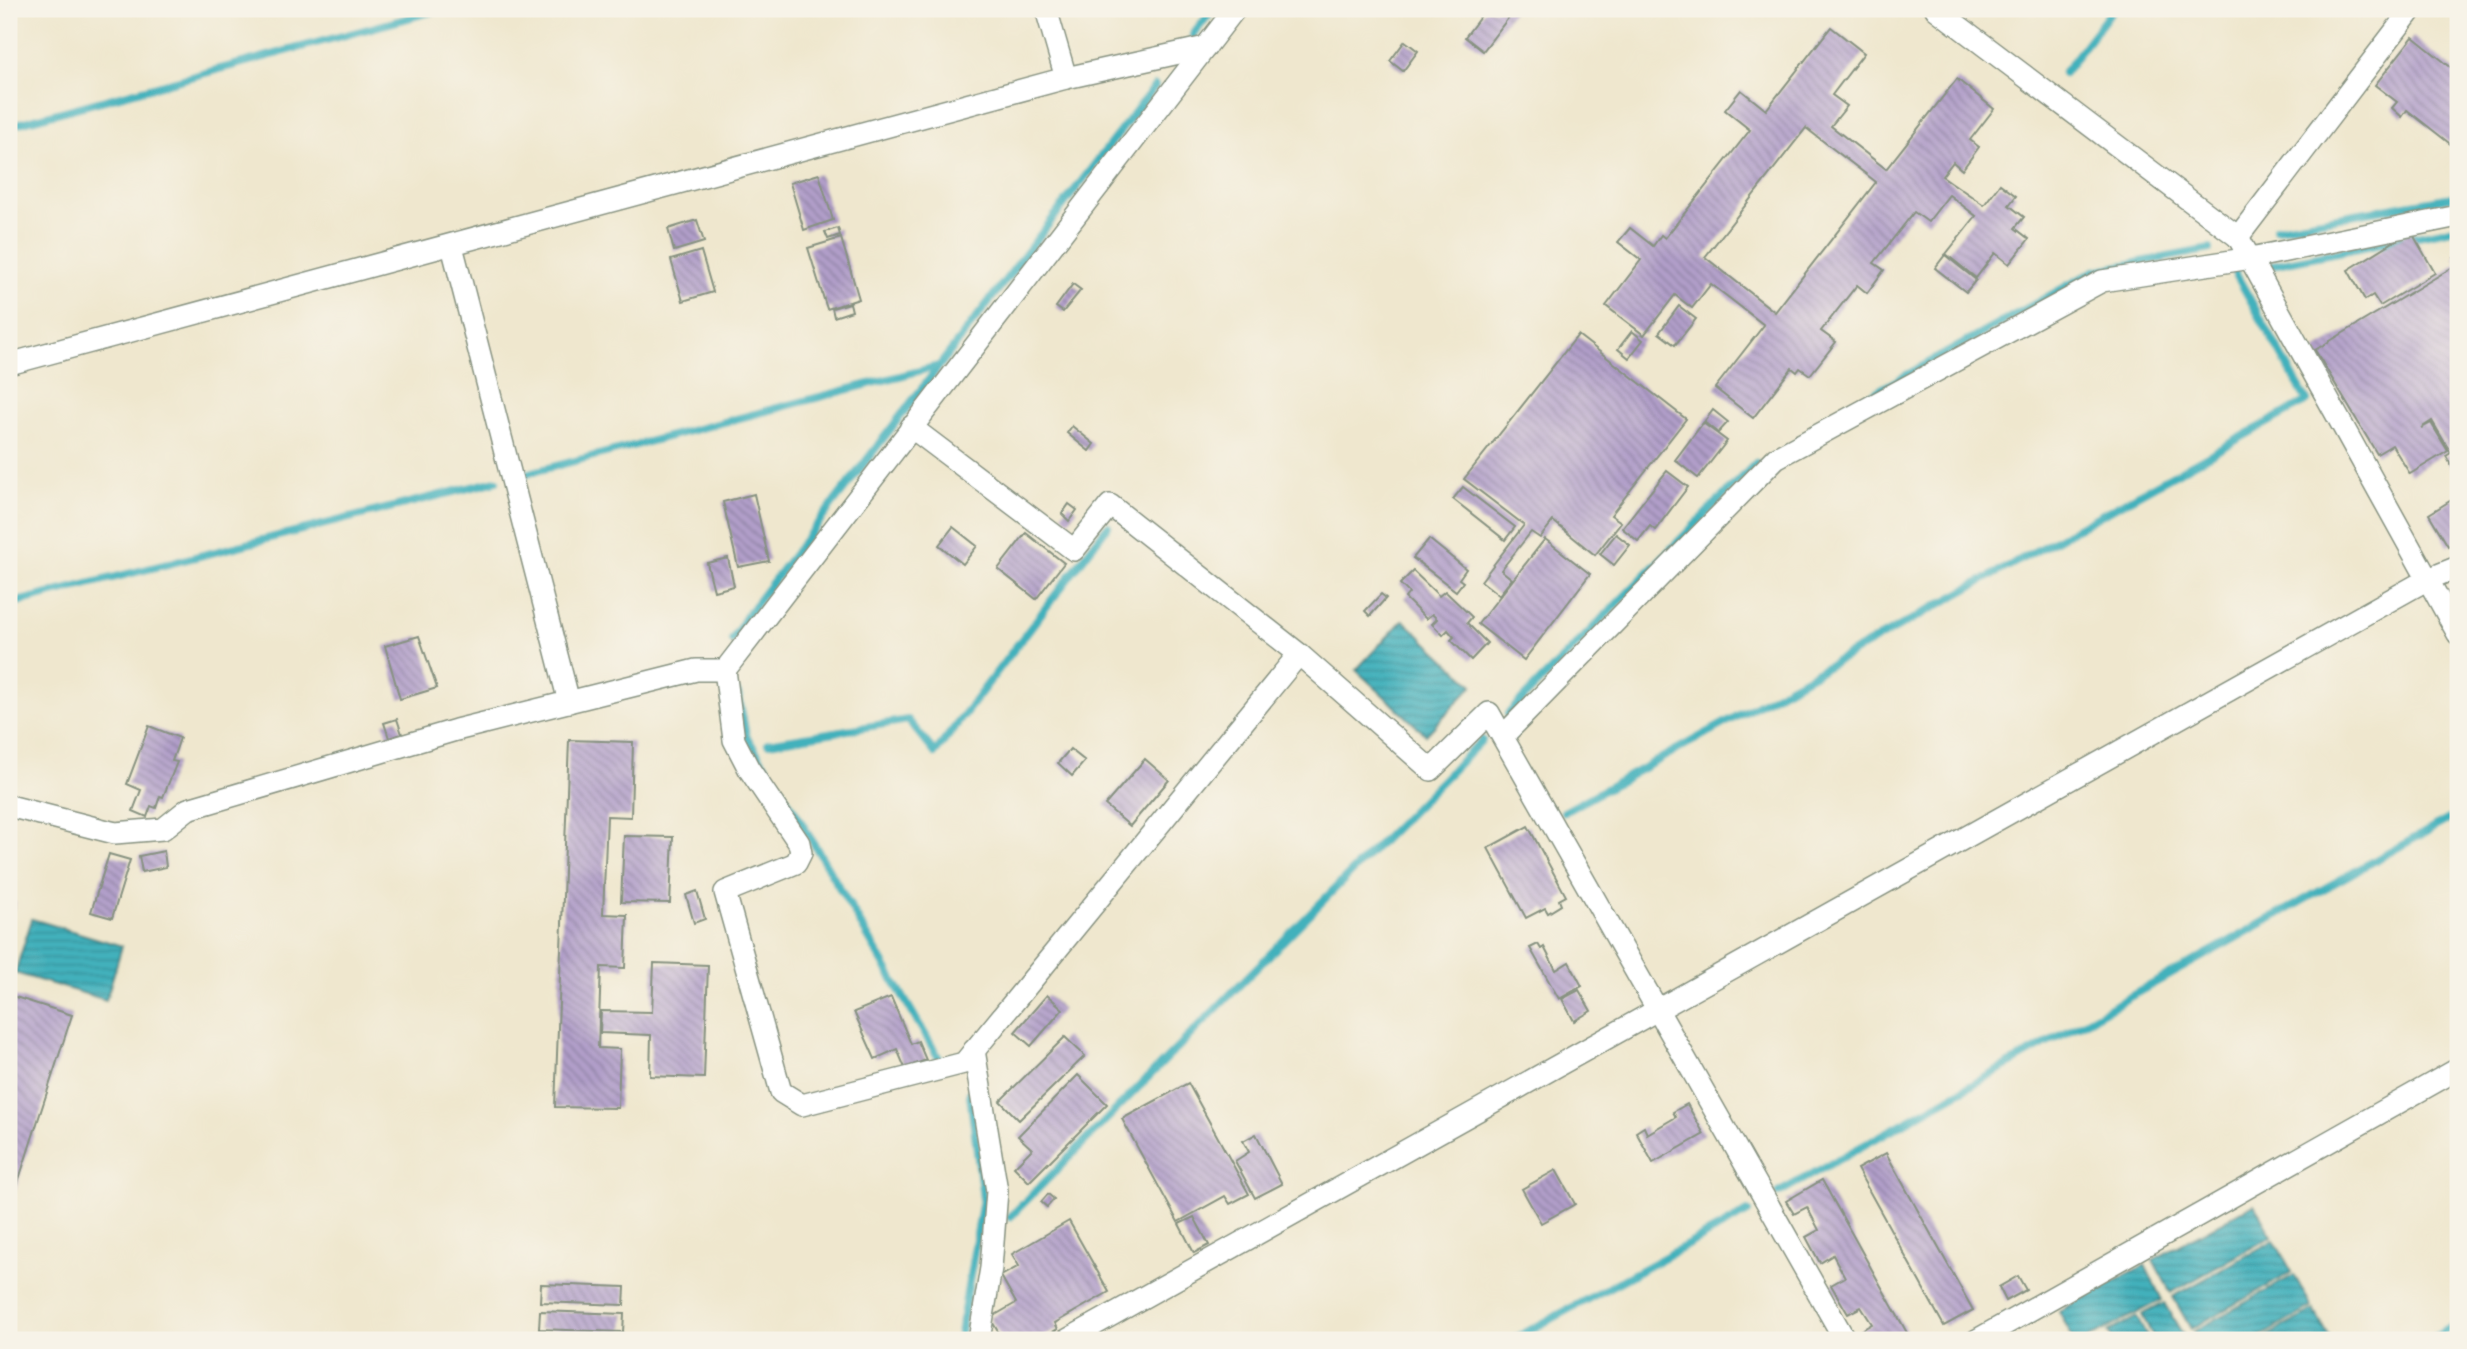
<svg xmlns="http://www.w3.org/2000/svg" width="2467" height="1349" font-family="'Balsamiq Sans',sans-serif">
	<defs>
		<pattern id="water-rules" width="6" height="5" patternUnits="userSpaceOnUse" patternTransform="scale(1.75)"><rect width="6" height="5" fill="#42b1bc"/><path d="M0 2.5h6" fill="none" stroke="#37919a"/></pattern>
		<pattern id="building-back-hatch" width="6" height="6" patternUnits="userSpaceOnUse" patternTransform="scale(1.75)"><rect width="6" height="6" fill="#b19ec9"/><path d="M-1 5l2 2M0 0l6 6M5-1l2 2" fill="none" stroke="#8f82a4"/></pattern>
	</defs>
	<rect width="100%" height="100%" fill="#f7f3e8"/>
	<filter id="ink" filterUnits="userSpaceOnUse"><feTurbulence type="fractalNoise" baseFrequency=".0143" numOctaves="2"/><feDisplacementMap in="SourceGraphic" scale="14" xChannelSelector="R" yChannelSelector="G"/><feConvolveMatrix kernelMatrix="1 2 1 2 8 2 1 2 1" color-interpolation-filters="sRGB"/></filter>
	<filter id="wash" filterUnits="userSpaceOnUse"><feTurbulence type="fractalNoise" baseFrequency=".00686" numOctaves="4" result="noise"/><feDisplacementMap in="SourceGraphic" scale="28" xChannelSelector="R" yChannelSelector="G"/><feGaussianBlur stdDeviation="1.57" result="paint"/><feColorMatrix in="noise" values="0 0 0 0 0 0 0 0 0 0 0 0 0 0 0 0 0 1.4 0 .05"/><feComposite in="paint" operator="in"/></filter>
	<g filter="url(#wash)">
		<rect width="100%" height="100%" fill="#efe7ce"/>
		<g fill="url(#water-rules)" stroke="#307778" stroke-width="2">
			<polygon points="1403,620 1473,685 1426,735 1356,670"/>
			<polygon points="32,919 122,946 106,1000 15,973"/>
			<polygon points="2254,1204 2272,1236 2171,1293 2153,1260"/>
			<polygon points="2274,1240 2292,1272 2191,1329 2173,1297"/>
			<polygon points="2145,1265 2162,1300 2085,1340 2074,1340 2059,1311"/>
			<polygon points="2294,1275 2312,1307 2254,1340 2198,1340 2193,1332"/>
			<polygon points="2164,1303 2186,1340 2155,1340 2142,1315"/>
			<polygon points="2314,1310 2331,1340 2260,1340"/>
			<polygon points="2137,1317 2149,1340 2113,1340 2108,1332"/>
		</g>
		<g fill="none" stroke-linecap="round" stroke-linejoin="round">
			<g stroke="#42b1bc" stroke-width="8">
				<polyline points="1193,35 1213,9"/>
				<polyline points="2064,73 2113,9"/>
				<polyline points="9,126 442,9"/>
				<polyline points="2276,228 2458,196"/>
				<polyline points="2272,265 2458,228"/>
				<polyline points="1851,406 2094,271 2210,249"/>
				<polyline points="525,474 938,366"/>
				<polyline points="9,604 496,481"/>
				<polyline points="732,640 748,614 1155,86"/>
				<polyline points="738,694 746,736 797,815 940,1060"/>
				<polyline points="1508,714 1756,463"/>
				<polyline points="768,743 908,720 935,753 1108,526"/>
				<polyline points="1564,812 2307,401 2233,269"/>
				<polyline points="1778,1193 2458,814"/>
				<polyline points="1010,1217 1482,740"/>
				<polyline points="959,1340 983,1199 970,1093"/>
				<polyline points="1512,1340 1748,1212"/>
				<polyline points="2429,1340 2458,1324"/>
			</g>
		</g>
		<g id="blocks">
			<g fill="url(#building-back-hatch)" fill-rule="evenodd">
				<polygon points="1486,9 1515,9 1483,51 1465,37"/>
				<path d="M 1831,27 L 1864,53 L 1832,95 L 1847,106 L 1831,126 L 1886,169 L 1957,79 L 1994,109 L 1970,140 L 1979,147 L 1962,170 L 1953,162 L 1942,176 L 1984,205 L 2000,184 L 2016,196 L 2009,205 L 2024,217 L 2015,228 L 2029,239 L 2009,264 L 1995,253 L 1976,278 L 1946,254 L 1976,216 L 1949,195 L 1928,222 L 1914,212 L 1874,263 L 1884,270 L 1867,293 L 1857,285 L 1821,331 L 1836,342 L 1810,375 L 1800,368 L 1797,372 L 1792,368 L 1753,418 L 1715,388 L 1764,325 L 1711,284 L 1692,308 L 1675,295 L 1644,335 L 1606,306 L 1641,260 L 1618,242 L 1630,228 L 1653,246 L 1661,235 L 1665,238 L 1750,130 L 1725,110 L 1741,90 L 1766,110 ZM 1806,128 L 1876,182 L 1775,312 L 1705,257 Z"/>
				<polygon points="2413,37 2458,73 2458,150 2407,110 2402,117 2392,108 2397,102 2375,85"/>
				<polygon points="1405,41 1418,51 1403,71 1390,61"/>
				<polygon points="819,174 833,220 804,230 790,183"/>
				<polygon points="697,220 704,242 674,251 668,229"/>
				<polygon points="838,228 840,235 828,239 825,232"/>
				<polygon points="2411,231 2435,273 2380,306 2373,295 2365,300 2348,270"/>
				<polygon points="841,238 859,299 827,309 808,248"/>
				<polygon points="701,251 713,292 683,301 671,260"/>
				<polygon points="1945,255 1976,280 1966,292 1935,268"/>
				<polygon points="2458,256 2458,477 2446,456 2451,453 2432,421 2421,428 2431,423 2448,451 2410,474 2392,445 2377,454 2315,350 2458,264 2454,258"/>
				<polygon points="1073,284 1081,290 1063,312 1056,307"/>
				<polygon points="850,303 852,311 834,317 832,308"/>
				<polygon points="1679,306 1696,319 1675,345 1659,333"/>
				<polygon points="1632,331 1643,340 1629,358 1618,349"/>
				<polygon points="1578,335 1686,419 1611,515 1621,522 1595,555 1553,521 1540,538 1531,532 1501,570 1512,579 1499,595 1481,581 1524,525 1464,479"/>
				<polygon points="1713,410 1728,422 1718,433 1704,422"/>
				<polygon points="1703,423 1727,441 1698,478 1675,460"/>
				<polygon points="1072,426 1094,444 1089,451 1067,433"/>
				<polygon points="1667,471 1688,487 1655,530 1650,526 1638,541 1622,528"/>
				<polygon points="1463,487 1515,527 1505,540 1453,499"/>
				<polygon points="754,494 769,561 738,567 723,502"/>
				<polygon points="2458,496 2458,539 2448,546 2429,514"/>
				<polygon points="1069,504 1077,510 1069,521 1062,514"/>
				<polygon points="953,527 977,546 963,564 939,545"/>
				<polygon points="1026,533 1064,563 1036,599 998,569"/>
				<polygon points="1616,534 1630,545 1614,565 1600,554"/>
				<polygon points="1429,539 1466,569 1459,579 1463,582 1456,591 1413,558"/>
				<polygon points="1545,539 1590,574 1524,660 1478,624"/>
				<polygon points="728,558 734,586 714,591 707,563"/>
				<polygon points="1413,571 1439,596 1445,591 1472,617 1467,623 1487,643 1471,660 1451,640 1454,637 1448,630 1443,635 1432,624 1437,619 1432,614 1426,619 1405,598 1409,593 1400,584"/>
				<polygon points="1381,594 1386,598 1370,616 1365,611"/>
				<polygon points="419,636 437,688 400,699 385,646"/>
				<polygon points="397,719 402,734 389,738 384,723"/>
				<polygon points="149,726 180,738 172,761 177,762 163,797 160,796 156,808 151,806 147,817 133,811 141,790 127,784"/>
				<polygon points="569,740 633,742 631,817 607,816 603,914 627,915 625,968 601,967 598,1048 620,1049 618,1108 555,1107"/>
				<polygon points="1070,749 1085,761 1072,776 1058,763"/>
				<polygon points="1145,759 1169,780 1130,826 1105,805"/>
				<polygon points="1528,826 1566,896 1559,900 1561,905 1548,913 1545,908 1526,918 1488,848"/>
				<polygon points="624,836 673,837 670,903 621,902"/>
				<polygon points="164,851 166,867 142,872 139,856"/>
				<polygon points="109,854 130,860 112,918 91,912"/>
				<polygon points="697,891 705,919 694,923 686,895"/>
				<polygon points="9,900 16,902 9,923"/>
				<polygon points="1538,944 1541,949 1544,947 1556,970 1569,962 1582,986 1559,999 1530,948"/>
				<polygon points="654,963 708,965 704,1078 650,1076 651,1035 600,1033 601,1011 652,1012"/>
				<polygon points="1579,990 1591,1011 1574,1021 1562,999"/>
				<polygon points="9,995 72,1015 9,1210"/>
				<polygon points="1047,995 1063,1009 1031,1046 1015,1032"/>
				<polygon points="891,997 911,1044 918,1041 926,1060 905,1068 897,1049 875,1059 854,1012"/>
				<polygon points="1065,1037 1085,1056 1019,1120 1000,1101"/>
				<polygon points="1078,1075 1107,1104 1029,1182 1014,1167 1032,1149 1018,1136"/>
				<polygon points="1188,1083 1249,1194 1230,1204 1225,1196 1178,1222 1122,1119"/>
				<polygon points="1687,1104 1704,1134 1653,1163 1636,1132 1644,1127 1647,1134 1676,1117 1673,1112"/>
				<polygon points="1256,1134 1282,1184 1255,1198 1235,1161 1249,1152 1243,1141"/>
				<polygon points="1886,1153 1973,1310 1944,1326 1857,1169"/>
				<polygon points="1556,1170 1575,1204 1541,1223 1522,1189"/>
				<polygon points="1822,1180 1911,1340 1863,1340 1858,1332 1872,1324 1861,1307 1848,1314 1831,1285 1845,1277 1833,1255 1820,1263 1806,1237 1819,1230 1807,1207 1794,1214 1786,1201"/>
				<polygon points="1048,1194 1054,1199 1047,1207 1041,1202"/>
				<polygon points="1194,1217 1209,1245 1194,1253 1179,1224"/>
				<polygon points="1069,1221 1109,1292 1055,1323 1058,1329 1038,1340 1003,1340 990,1318 1016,1303 1001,1276 1019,1266 1012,1254"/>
				<polygon points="2018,1276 2026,1290 2006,1301 1999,1287"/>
				<polygon points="541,1284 625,1287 624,1305 540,1302"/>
				<polygon points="540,1311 624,1314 623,1332 539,1329"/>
				<polygon points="538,1337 569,1338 569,1340 538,1340"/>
			</g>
		</g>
	</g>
	<g filter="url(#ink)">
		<use href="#blocks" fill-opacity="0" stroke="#879281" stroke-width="2"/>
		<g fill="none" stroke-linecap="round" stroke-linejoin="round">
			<defs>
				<g id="street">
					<polyline points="1046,9 1066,78"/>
					<polyline points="1936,9 2238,237 2458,634"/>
					<polyline points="2238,237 2412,9"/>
					<polyline points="452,246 569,702"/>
					<polyline points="9,364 1066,78 1206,47"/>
					<polyline points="911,427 1074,550 1110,505 1299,654 1431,770 1489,713 1845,1340"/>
					<polyline points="725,670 734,740 749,769 799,843 801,853 796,863 725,892 781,1092 802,1105 964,1063 1299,654"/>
					<polyline points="1504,735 1776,458 2102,281 2251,258 2458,216"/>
					<polyline points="9,806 115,833 163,829 188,809 456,730 696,670 725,670 1235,9"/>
					<polyline points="974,1050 997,1191 991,1268 979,1340"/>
					<polyline points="1067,1340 2428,579 2458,567"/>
					<polyline points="1977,1340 2458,1069"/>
				</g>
			</defs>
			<use href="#street" stroke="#879281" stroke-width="24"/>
			<use href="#street" stroke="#fff" stroke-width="21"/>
		</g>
	</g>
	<rect width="2467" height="1349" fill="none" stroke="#f7f3e8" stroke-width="35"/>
</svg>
